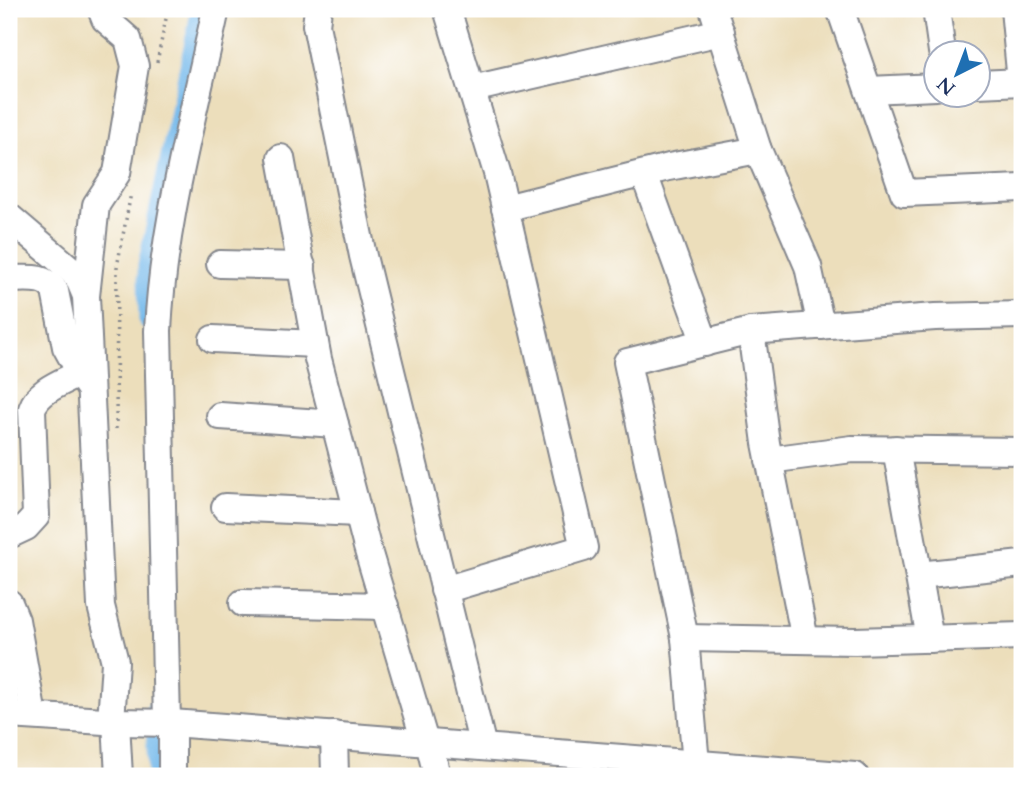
<svg xmlns="http://www.w3.org/2000/svg" width="1031" height="785" font-family="Cardo,serif">
	<rect width="100%" height="100%" fill="#fff"/>
	<filter id="ink" filterUnits="userSpaceOnUse"><feTurbulence type="fractalNoise" baseFrequency=".0143" numOctaves="2"/><feDisplacementMap in="SourceGraphic" scale="14" xChannelSelector="R" yChannelSelector="G"/><feConvolveMatrix kernelMatrix="1 2 1 2 8 2 1 2 1" color-interpolation-filters="sRGB"/></filter>
	<filter id="wash" filterUnits="userSpaceOnUse"><feTurbulence type="fractalNoise" baseFrequency=".00686" numOctaves="4" result="noise"/><feDisplacementMap in="SourceGraphic" scale="28" xChannelSelector="R" yChannelSelector="G"/><feGaussianBlur stdDeviation="1.57" result="paint"/><feColorMatrix in="noise" values="0 0 0 0 0 0 0 0 0 0 0 0 0 0 0 0 0 1.4 0 .05"/><feComposite in="paint" operator="in"/></filter>
	<g filter="url(#wash)">
		<rect width="100%" height="100%" fill="#ecdebb"/>
		<g fill="none" stroke-linecap="round" stroke-linejoin="round">
			<g stroke="#74b9eb" stroke-width="19">
				<polyline points="148,320 147,266 201,9"/>
				<polyline points="155,711 157,776"/>
			</g>
		</g>
	</g>
	<g filter="url(#ink)">
		<g fill="none" stroke-linecap="round" stroke-linejoin="round">
			<defs>
				<g id="minor">
					<polyline points="318,9 316,25 363,256 483,747"/>
					<polyline points="713,9 758,150 808,266 821,326"/>
					<polyline points="840,9 904,193 1022,188"/>
					<polyline points="936,9 942,52"/>
					<polyline points="1014,9 1021,82"/>
					<polyline points="978,84 1022,82"/>
					<polyline points="472,89 721,32"/>
					<polyline points="869,90 936,87"/>
					<polyline points="281,158 318,359 367,547 425,742"/>
					<polyline points="644,174 705,343"/>
					<polyline points="505,208 669,167 758,150"/>
					<polyline points="9,217 70,269 78,277 86,296 101,606 115,662 111,721"/>
					<polyline points="220,264 302,266"/>
					<path d="M 9,279 C 26,279 46,275 55,291 L 66,347 L 87,385"/>
					<polyline points="86,296 96,205 117,173 135,66 128,39 105,19 101,9"/>
					<polyline points="751,331 766,443 805,640"/>
					<polyline points="213,339 315,344"/>
					<polyline points="220,416 335,424"/>
					<polyline points="896,449 930,639"/>
					<polyline points="769,460 852,449 1022,451"/>
					<polyline points="225,507 358,513"/>
					<path d="M 9,535 L 26,527 L 36,516 L 32,409 C 38,390 63,382 80,373"/>
					<polyline points="919,575 1022,564"/>
					<polyline points="444,590 584,548 497,173 447,9"/>
					<polyline points="9,603 16,620 33,716"/>
					<polyline points="243,603 385,606"/>
					<polyline points="685,638 855,641 1022,636"/>
					<polyline points="9,715 120,722 172,723 855,776"/>
					<polyline points="116,722 119,776"/>
					<path d="M 167,722 L 158,331 C 163,222 194,115 216,9"/>
					<polyline points="334,735 335,776"/>
					<polyline points="429,742 437,776"/>
					<polyline points="696,764 685,638 627,362 751,331 935,317 1022,315"/>
					<polyline points="172,776 172,723"/>
				</g>
			</defs>
			<use href="#minor" stroke="#84868c" stroke-width="30"/>
			<g stroke="#84868c" stroke-width="3.5" stroke-dasharray="2 5" stroke-linecap="butt">
				<polyline points="157,62 168,9"/>
				<polyline points="116,429 117,267 131,193"/>
			</g>
			<use href="#minor" stroke="#fff" stroke-width="26"/>
		</g>
	</g>
	<rect width="1031" height="785" fill="none" stroke="#fff" stroke-width="35"/>
	<g transform="translate(957 74) rotate(222)"><circle r="33" fill="#ffffff" stroke="#a4acbf" stroke-width="2"/>
	<path d="M0-5L12 26L0 18L-12 26Z" fill="#1f6fb2"/>
	<text y="-10" font-size="19" font-weight="bold" text-anchor="middle" fill="#1b2f5e">N</text>
	</g>
</svg>
